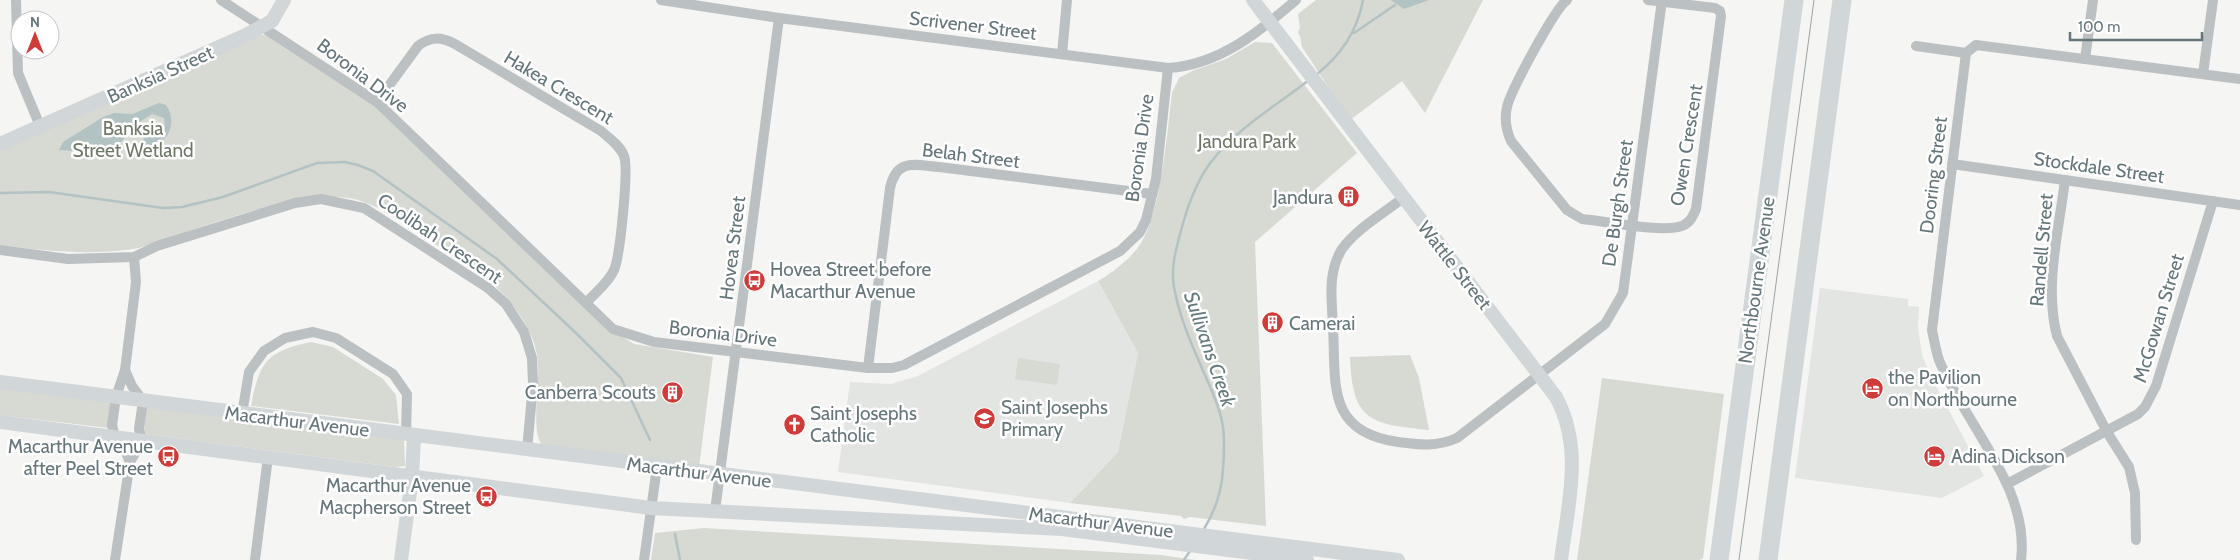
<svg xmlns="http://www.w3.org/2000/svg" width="2240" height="560" font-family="Cabin,sans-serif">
	<rect width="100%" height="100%" fill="#f5f5f3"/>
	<g fill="#e3e5e3">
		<polygon points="1098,281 1138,353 1118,452 1070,503 838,472 850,382 891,384 918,376"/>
		<polygon points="1820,288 1908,299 1908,306 1919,307 1918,328 1922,355 1930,375 1984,476 1942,498 1795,478"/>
	</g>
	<g fill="#d6dad2">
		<polygon points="1316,0 1483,0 1425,113 1402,81 1350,120 1302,47 1300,36 1298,32 1300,28 1298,14"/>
		<path d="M 260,35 L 268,35 L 360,91 L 612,330 L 634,344 L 713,357 L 699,467 L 542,445 C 530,432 541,377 537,356 C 536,348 533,339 529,331 C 511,293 478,271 443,249 C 418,234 386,208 358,200 C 306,185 192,231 139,248 C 92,256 47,251 0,245 L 0,146 L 174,77 L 184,67 Z"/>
		<path d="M 1255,42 L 1272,43 L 1357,153 L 1255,242 L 1266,526 L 1190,517 L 1184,519 L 1181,516 L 1070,503 L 1118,452 L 1138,353 L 1098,281 C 1111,274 1127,261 1137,249 C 1161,220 1167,132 1172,93 L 1179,78 L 1192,71 L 1226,59 Z"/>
		<path d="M 311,342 L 333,347 L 383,379 L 396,395 L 399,424 L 251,406 C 259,362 267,351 311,342 Z"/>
		<path d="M 1410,355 L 1419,378 L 1429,430 C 1371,424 1352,422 1350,357 Z"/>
		<polygon points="1018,358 1060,364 1057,385 1015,379"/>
		<polygon points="1602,378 1724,394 1703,558 1700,560 1577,560"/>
		<polygon points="0,387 109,401 111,403 108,428 0,415"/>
		<polygon points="146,407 404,440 405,466 395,467 144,434"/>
		<polygon points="704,528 1161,555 1195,560 651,560 655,533"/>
	</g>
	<g fill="#b3c2c3">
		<polygon points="1391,0 1429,0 1404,9"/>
		<path d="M 159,103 L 166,105 C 179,123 167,147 145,147 L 142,142 L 145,137 L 156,134 L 165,128 L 164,118 L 152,114 L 138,123 L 121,142 L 110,147 L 90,152 L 59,150 L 63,142 L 103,117 L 114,113 L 132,114 Z"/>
	</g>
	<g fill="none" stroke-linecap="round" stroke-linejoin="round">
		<g stroke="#b3c2c3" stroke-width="2.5">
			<polyline points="1354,33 1395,5"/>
			<path d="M 1316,75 C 1341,55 1357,32 1363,0"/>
			<polyline points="0,193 49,192 163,208 182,207 223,197 317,163 345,162 358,165 373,171 497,259 576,333 621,378 650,440"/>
			<path d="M 1204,529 C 1215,511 1222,490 1223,469 C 1224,455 1225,441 1223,427 C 1220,406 1209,385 1201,366 C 1190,341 1179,315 1174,287 C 1170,265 1178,242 1184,220 C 1190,200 1198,179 1211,162 C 1237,128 1276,106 1309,80"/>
			<polyline points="675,534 680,560"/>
			<polyline points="1184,560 1190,551"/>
		</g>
		<g stroke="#bbc0c2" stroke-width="10">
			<polyline points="16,0 18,73 40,126"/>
			<polyline points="221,0 377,102 613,329 654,342 868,368 892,368 904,365 1120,251 1140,232 1146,220 1156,179 1168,68"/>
			<path d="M 661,0 L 779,18 L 1168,68 C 1219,65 1259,32 1296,0"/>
			<path d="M 1567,0 C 1555,8 1510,92 1507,107 C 1504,120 1506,130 1511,141 L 1567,210 L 1582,219 C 1605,221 1662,233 1682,226 C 1690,223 1693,216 1696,209 L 1721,16 L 1720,11 L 1715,8 L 1648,0"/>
			<polyline points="1916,46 1966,53"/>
			<polyline points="1062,54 1067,0"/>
			<polyline points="2085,59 2093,0"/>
			<polyline points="2203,74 2213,0"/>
			<path d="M 377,102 L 418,46 C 431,36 441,37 455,44 L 601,131 C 609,138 620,145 624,156 C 629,168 620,257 614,270 C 609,282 596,292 587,302"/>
			<polyline points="1952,164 2240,205"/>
			<path d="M 2065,180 C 2059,230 2044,286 2057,336 L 2107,432 L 2129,467 L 2135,493 L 2136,540"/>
			<path d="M 1403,198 C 1384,213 1356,229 1342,249 C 1327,273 1332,300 1333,327 C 1336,384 1326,432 1398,442 C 1420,445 1437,447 1457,438 L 1605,324 L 1623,293 L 1662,0"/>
			<polyline points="0,250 68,259 134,257 157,246 295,203 321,199 364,208 488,288 506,304 524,332 532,358 533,384 527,450"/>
			<path d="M 868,368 L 890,188 C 897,158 914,165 939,167 L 1152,194"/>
			<polyline points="242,414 249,372 264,351 285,338 313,332 336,338 393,374 407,394 406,435"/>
			<polyline points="130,462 122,444 115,437 112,425 116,397 125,370 136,282 134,257"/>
			<polyline points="2007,484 2138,414 2145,407 2156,386 2213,201"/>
			<polyline points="715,511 779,18"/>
			<polyline points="115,560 130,462 142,441 139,429 143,401 132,386 125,370"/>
			<polyline points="255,560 268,457"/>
			<polyline points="644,560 657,467"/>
			<path d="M 2021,560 C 2030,487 1965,425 1939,360 C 1936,351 1934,340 1932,330 L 1966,53 L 1976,45 L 2240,79"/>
		</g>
		<g stroke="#d1d6d8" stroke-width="14">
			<path d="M 1253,0 L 1556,397 C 1584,449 1568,504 1561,560"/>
			<polyline points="0,144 244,36 272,21 284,0"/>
			<polyline points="0,382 1398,560"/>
			<polyline points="0,422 651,508 1062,529 1307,560"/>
			<polyline points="401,560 412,477 414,436"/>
		</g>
		<g stroke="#d1d6d8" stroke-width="19">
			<polyline points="1719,560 1794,0"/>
			<polyline points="1768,560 1842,0"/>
		</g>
		<polyline stroke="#9ba4a6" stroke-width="1" points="1739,560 1814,0"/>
	</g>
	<defs>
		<symbol id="building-disc" viewBox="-11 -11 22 22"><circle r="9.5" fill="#cf3b39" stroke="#fff"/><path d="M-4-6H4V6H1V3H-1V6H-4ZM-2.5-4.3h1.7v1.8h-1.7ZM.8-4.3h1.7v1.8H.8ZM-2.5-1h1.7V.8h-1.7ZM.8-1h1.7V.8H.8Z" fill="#fff"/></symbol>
		<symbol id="bus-disc" viewBox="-11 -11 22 22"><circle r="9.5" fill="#cf3b39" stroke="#fff"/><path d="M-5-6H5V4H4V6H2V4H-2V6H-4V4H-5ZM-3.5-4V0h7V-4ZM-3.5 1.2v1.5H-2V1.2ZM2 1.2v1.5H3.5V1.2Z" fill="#fff"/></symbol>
		<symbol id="hotel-disc" viewBox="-11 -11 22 22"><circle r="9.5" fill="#cf3b39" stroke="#fff"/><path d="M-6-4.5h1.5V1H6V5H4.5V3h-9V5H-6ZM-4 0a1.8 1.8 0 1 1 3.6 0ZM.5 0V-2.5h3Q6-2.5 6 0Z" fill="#fff"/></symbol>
		<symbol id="school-disc" viewBox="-11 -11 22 22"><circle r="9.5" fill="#cf3b39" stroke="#fff"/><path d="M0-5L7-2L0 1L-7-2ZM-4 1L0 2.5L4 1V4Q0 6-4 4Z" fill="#fff"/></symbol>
		<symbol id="church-disc" viewBox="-11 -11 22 22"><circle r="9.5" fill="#cf3b39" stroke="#fff"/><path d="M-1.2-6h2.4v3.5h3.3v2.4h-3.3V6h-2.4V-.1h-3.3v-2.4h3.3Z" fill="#fff"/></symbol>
	</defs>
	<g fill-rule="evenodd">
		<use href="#building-disc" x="1336" y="184" width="25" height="25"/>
		<use href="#bus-disc" x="742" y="268" width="25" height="25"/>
		<use href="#building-disc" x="1260" y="310" width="25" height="25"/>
		<use href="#hotel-disc" x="1860" y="376" width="25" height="25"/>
		<use href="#building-disc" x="660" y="380" width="25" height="25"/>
		<use href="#school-disc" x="972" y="406" width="25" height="25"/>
		<use href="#church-disc" x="782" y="412" width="25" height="25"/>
		<use href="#hotel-disc" x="1922" y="444" width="25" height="25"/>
		<use href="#bus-disc" x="156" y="444" width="25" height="25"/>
		<use href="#bus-disc" x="474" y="484" width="25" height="25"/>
	</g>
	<g text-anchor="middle" stroke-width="5" stroke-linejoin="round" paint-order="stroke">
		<g font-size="19" fill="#64767a" stroke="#fff">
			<text transform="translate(973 25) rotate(7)" y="7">Scrivener Street</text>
			<text transform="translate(160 74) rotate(-24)" y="7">Banksia Street</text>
			<text transform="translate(363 75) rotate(37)" y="7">Boronia Drive</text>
			<text transform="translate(559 87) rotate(31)" y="7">Hakea Crescent</text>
			<text transform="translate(1686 145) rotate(-81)" y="7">Owen Crescent</text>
			<text transform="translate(1139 148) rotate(-82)" y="7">Boronia Drive</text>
			<text transform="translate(971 155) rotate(7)" y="7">Belah Street</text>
			<text transform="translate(2099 167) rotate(8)" y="7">Stockdale Street</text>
			<text transform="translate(1933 175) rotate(-83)" y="7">Dooring Street</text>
			<text transform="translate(1617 203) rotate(-82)" y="7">De Burgh Street</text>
			<text transform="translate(440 238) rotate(34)" y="7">Coolibah Crescent</text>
			<text transform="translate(732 248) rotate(-83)" y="7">Hovea Street</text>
			<text transform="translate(2041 250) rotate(-85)" y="7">Randell Street</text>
			<text transform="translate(1455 265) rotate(52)" y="7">Wattle Street</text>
			<text transform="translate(1756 280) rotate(-82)" y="7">Northbourne Avenue</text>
			<text transform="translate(2158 318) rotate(-73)" y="7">McGowan Street</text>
			<text transform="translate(723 333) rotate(7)" y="7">Boronia Drive</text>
			<text transform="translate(297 421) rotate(7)" y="7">Macarthur Avenue</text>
			<text transform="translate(699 472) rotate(7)" y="7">Macarthur Avenue</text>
			<text transform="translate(1101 522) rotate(7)" y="7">Macarthur Avenue</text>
		</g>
		<g font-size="19" fill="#6e7866" stroke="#fff">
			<text x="133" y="135">Banksia<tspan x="133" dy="22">Street Wetland</tspan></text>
			<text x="1247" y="148">Jandura Park</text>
		</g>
		<g font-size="19" fill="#64767a" stroke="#fff" text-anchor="start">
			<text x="1333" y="204" text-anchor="end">Jandura</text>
			<text x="770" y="276">Hovea Street before<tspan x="770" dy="22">Macarthur Avenue</tspan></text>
			<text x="1289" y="330">Camerai</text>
			<text x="1888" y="384">the Pavilion<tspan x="1888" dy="22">on Northbourne</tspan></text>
			<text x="656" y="399" text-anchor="end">Canberra Scouts</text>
			<text x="1001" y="414">Saint Josephs<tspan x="1001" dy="22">Primary</tspan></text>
			<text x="810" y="420">Saint Josephs<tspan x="810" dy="22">Catholic</tspan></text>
			<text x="153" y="453" text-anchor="end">Macarthur Avenue<tspan x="153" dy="22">after Peel Street</tspan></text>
			<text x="1951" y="463">Adina Dickson</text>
			<text x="471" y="492" text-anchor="end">Macarthur Avenue<tspan x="471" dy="22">Macpherson Street</tspan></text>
		</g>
		<g font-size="20" font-style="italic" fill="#637b7d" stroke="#fff">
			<text transform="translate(1210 349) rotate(71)" y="7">Sullivans Creek</text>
		</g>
	</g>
	<g transform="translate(35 35)"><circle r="24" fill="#ffffff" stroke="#c1c8ca"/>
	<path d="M0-4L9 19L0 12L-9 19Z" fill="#cf3b39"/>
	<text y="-8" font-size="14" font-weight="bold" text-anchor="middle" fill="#64767a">N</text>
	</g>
	<path d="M2070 32v8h132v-8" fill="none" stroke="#64767a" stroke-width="2.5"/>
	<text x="2078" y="32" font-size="15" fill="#64767a" stroke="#ffffff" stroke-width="4" paint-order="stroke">100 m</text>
</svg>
